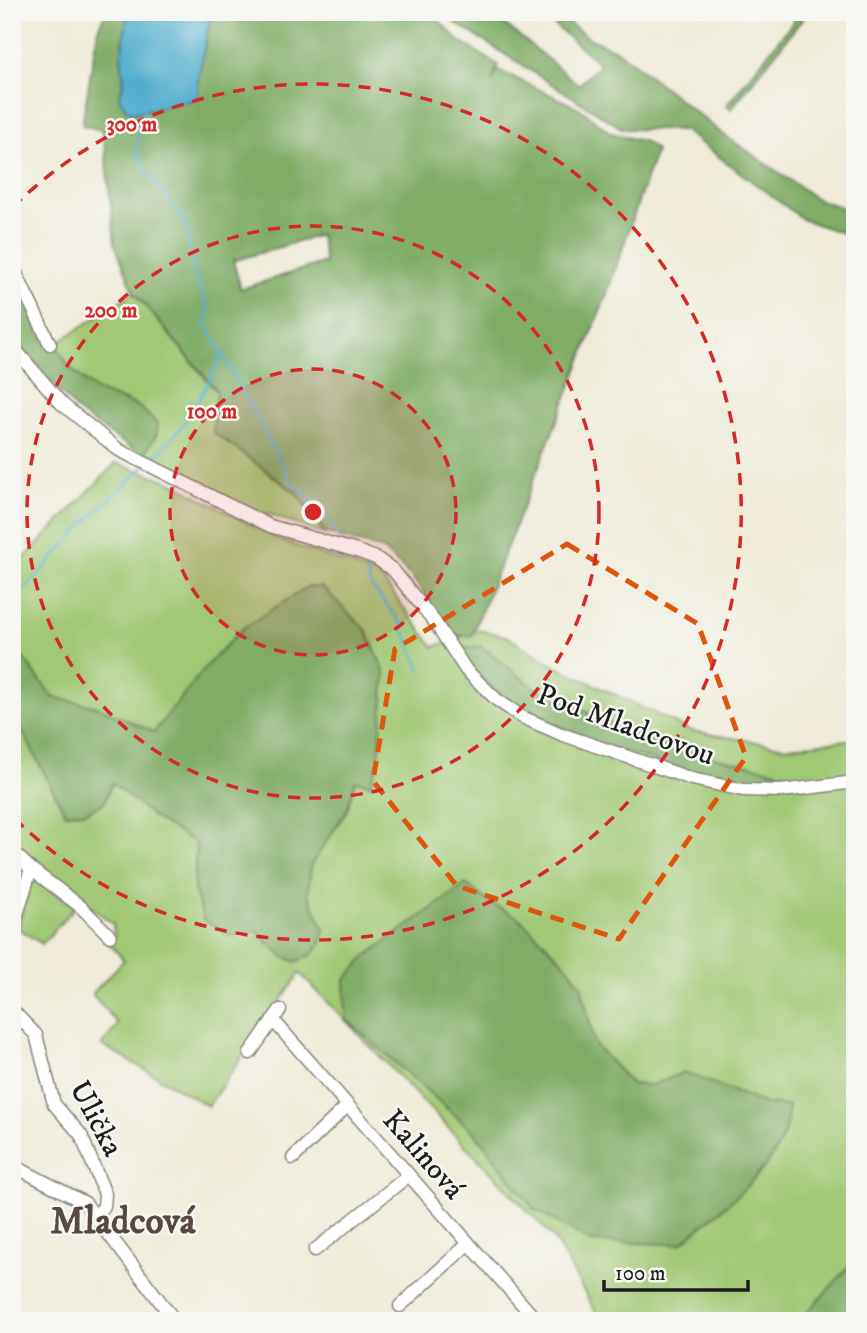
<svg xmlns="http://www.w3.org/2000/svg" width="867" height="1333" font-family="'IM FELL DW Pica',serif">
	<rect width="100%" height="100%" fill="#f6f6f2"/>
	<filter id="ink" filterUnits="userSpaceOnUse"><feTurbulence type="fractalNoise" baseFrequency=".0143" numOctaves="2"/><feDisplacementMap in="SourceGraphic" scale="14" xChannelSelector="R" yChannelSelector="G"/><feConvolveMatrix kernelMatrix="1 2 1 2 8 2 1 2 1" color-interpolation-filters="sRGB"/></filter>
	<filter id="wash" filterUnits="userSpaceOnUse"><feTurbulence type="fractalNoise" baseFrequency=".00686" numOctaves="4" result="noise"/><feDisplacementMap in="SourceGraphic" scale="28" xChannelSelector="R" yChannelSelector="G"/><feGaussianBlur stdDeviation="1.57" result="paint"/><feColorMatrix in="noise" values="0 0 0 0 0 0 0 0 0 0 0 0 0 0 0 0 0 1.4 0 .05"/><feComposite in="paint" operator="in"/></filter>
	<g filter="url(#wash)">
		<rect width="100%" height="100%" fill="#efebd8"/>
		<g fill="#a1c874" stroke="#5e7248" stroke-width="2">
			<polygon points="134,292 217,392 213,432 297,494 325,535 266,513 261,516 143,456 157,433 138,406 95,390 68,366 56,344"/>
			<polygon points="116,463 169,481 280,540 379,575 434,647 478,630 506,636 555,666 691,731 787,747 855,739 855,1321 601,1321 553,1237 300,973 208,1106 102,1045 118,1024 92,994 124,960 108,942 114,936 113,924 12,845 12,571"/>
			<polygon points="32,877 75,907 42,944 18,928"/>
		</g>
		<g fill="#80ac66" stroke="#4e6441" stroke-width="2" fill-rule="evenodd">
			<path d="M 106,12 L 431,12 L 458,40 L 498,65 L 492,82 L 498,70 L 579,108 L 611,133 L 645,142 L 656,150 L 604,302 L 472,635 L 454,636 L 411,576 L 383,550 L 326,533 L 297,493 L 213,432 L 217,391 L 134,292 L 115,245 L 103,130 L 82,125 L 98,28 ZM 320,235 L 325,262 L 241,289 L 233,261 Z"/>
			<polygon points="438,12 490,12 579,85 600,64 539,12 554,12 589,38 620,52 720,132 817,199 855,212 855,237 804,220 683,130 623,129"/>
			<polygon points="801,12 808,12 731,109 726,106"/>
			<polygon points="12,275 47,345 56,344 68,366 95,390 138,406 157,423 157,433 143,456 79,413 12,337"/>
			<polygon points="307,587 322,587 367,631 385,673 379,760 371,784 355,781 347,810 311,865 308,894 324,929 321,943 312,955 296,962 282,956 257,931 231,936 203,919 194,888 196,843 157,820 112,783 104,803 86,812 65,813 17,721 12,723 12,661 23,658 53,697 98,707 154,732 208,664 243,628"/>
			<polygon points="481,646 536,689 657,744 798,776 771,785 702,775 599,744 516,706 472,670 459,653 465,648"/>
			<path d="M 466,884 L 490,903 L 518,917 L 565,963 L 581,985 L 595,1045 L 632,1084 L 652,1085 L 684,1072 L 766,1104 L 789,1106 C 787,1115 787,1125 784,1133 C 771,1174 712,1217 680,1244 L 591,1242 L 534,1209 L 476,1134 L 346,1019 L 345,980 L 366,956 Z"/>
			<polygon points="855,1260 855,1321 799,1321"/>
		</g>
		<polygon fill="#51adcf" stroke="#366476" stroke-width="2" points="128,12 212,12 198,79 198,99 133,113 127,110 119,98 124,81 121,58"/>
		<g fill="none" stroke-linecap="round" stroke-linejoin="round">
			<g stroke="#51adcf" stroke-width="2.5">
				<polyline points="145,108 139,125 137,152 147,173 185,221 194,272 209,312 206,324 292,482 325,513 340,542"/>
				<path d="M 151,461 C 182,431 206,392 222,353"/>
				<polyline points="350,555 366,564 369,583 401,623 421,670"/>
				<polyline points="12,603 91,517 144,467"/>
			</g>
		</g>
	</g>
	<g filter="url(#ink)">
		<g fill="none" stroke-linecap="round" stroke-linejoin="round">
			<defs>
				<g id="minor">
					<polyline points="12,265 50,344"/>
					<polyline points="12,346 62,404 119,450 270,526 357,551 376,558 393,570 434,621 466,670 497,700 522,717 561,734 692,779 743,790 781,791 855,782"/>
					<polyline points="12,851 31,869 12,930"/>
					<polyline points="31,869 80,906 110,936"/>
					<polyline points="12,1010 36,1035 54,1104 81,1135 105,1194 104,1206 96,1217"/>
					<polyline points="273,1020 537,1321"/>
					<polyline points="250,1053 280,1010"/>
					<polyline points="293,1158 347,1106"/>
					<polyline points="12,1165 85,1203 175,1321"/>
					<polyline points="315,1250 408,1176"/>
					<polyline points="400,1306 468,1244"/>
				</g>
			</defs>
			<use href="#minor" stroke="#86847a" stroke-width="15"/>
			<use href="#minor" stroke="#fff" stroke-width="12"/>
		</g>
	</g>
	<path fill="none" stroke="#de560d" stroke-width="5" stroke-dasharray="14 9" stroke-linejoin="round" d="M 567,544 L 698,624 L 746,757 L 619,939 L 457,886 L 373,781 L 395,649 Z"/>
	<circle cx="313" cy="512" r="143" fill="#d62828" fill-opacity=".12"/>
	<g fill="none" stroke="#d62828" stroke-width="3.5" stroke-dasharray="12 9">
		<circle cx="313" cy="512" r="143"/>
		<circle cx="313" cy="512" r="286"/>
		<path d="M13 207A428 428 0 1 1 13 817"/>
	</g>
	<g text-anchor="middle" stroke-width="5" stroke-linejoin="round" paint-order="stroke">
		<g font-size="30" fill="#1c1c1c" stroke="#f6f6f2">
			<text transform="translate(626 724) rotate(20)" y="10">Pod Mladcovou</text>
			<text transform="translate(97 1118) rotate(62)" y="10">Ulička</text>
			<text transform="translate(424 1154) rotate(49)" y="10">Kalinová</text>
		</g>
		<g font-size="37" font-weight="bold" fill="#57493f" stroke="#f6f6f2">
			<text x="123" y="1233">Mladcová</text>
		</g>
	</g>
	<circle cx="313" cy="512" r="10" fill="#d62828" stroke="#f6f6f2" stroke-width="3.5"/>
	<g font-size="21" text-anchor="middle" font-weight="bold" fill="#d62828" stroke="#f6f6f2" stroke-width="5" stroke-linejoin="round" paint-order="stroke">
		<text x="132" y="131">300 m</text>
		<text x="111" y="317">200 m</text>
		<text x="212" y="418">100 m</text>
	</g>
	<rect width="867" height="1333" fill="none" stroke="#f6f6f2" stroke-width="42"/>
	<path d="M604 1280v10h144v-10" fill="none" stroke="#1c1c1c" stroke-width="3.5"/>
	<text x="615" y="1280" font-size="21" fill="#1c1c1c" stroke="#f6f6f2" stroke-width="5" paint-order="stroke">100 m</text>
</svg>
